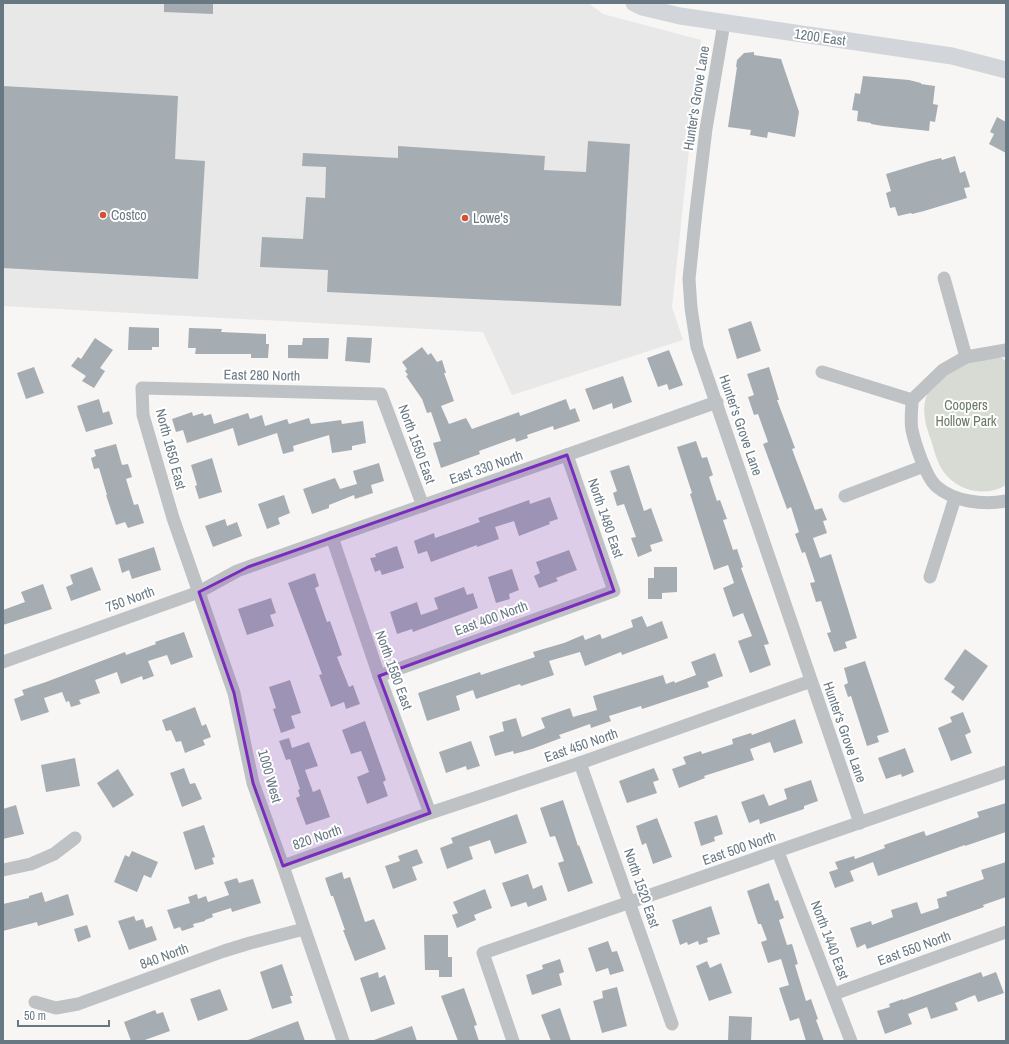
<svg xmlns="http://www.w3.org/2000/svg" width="1009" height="1044" font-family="'Archivo Narrow',sans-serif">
	<rect width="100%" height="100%" fill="#f7f6f4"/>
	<polygon fill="#e7e8e7" points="3,3 588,3 603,14 701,40 672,307 683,340 512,395 483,332 3,306"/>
	<path fill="#d7dbd3" d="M 997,357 L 1002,358 L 1006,361 L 1006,485 C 985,498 957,491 943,471 C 937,462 934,450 931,440 C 925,424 919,402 932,387 C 936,382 950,371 956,368 C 964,363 987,359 997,357 Z"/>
	<g fill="#a6adb2">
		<polygon points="164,3 213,3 213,14 164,12"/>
		<polygon points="754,52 754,55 781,59 799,112 795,137 768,132 767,138 750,135 751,130 728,127 737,67 736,67 737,60 744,53"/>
		<polygon points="863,76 909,80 921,83 921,84 935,86 933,104 938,105 935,122 930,121 929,131 883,126 871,124 871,123 857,121 858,111 852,110 855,93 860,94"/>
		<polygon points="3,86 178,96 175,159 205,161 198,279 3,268"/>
		<polygon points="997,117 1006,122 1006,153 989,144 994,134 990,132"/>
		<polygon points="588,141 630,144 621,306 327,292 328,270 260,267 262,237 303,239 306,197 325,198 326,167 302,166 303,153 398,158 398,146 545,156 544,170 586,172"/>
		<polygon points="955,156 960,173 965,171 970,187 964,188 967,198 924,211 912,214 911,213 898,216 895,207 890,208 886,193 891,191 886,174 929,161 941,158 942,160"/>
		<polygon points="751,321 761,351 737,359 728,329"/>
		<polygon points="129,327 159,328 159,347 152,347 152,350 128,350"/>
		<polygon points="189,328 222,329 221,332 266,334 266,344 269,344 268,358 251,358 251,354 195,354 196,348 188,348"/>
		<polygon points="347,337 372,338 370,363 345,361"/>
		<polygon points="95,338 113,350 100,368 105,371 94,388 82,381 86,376 71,366 78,357 81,359"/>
		<polygon points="303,338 329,338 328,359 288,358 288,345 302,345"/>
		<polygon points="422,347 428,355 431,353 437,362 442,360 446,373 444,373 454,401 441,406 449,424 466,418 472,429 519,412 520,416 566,399 570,410 575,408 580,421 554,430 553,426 527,435 528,438 516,442 515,438 479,451 480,454 441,468 433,443 441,441 431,412 427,413 422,399 406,376 408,375 405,371 407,369 402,362"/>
		<polygon points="669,350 683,385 669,390 667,384 658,387 647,358"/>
		<polygon points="34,367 44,393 26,399 17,373"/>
		<polygon points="769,367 779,400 777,400 795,448 792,449 815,510 822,508 827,520 823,521 827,533 813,538 820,558 831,554 857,638 845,642 847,648 834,652 827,633 831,632 821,601 816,602 810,583 815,582 805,552 802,553 795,534 799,532 791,507 787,509 763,444 768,442 758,414 754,415 748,397 754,395 747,374"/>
		<polygon points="623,376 632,402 613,409 612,403 593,410 585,389"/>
		<polygon points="99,399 103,413 109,411 113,424 86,432 77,406"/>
		<polygon points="192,412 193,416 203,413 204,416 211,414 214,424 248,413 250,419 262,415 265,426 287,419 289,424 309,418 311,424 341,420 342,424 363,421 366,443 352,446 352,450 332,453 329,435 293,446 294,451 283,454 277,433 238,446 233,428 187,443 183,430 176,432 172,419"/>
		<polygon points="696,441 702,458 707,457 713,475 709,477 717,501 720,500 727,519 723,520 733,550 737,549 743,567 741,568 769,644 764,645 771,665 750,673 738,641 752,636 743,613 733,617 723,588 734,583 728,565 714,570 690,494 692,493 677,447"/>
		<polygon points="116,444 122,465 128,464 132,477 126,479 134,505 138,504 144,523 128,528 125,522 116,525 106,495 107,495 99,468 94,469 91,458 96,456 94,450"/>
		<polygon points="212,458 222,492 199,499 195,486 197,485 191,465"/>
		<polygon points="379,463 384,481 371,485 373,493 355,499 354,495 329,505 329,508 312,514 303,489 335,478 340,489 357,484 353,471"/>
		<polygon points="629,465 644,511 651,508 663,541 650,545 652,551 638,557 631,538 636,537 624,504 617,506 613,493 617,491 610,471"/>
		<polygon points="284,495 290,513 278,518 280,524 267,529 258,504"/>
		<polygon points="550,497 558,519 549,522 550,524 519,536 514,521 495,527 499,539 477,547 477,545 431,562 427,551 418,554 414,541 416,540 434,533 435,538 480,522 478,518 498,511 529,500 530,504"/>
		<polygon points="225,519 227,526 237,522 242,536 213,547 205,526"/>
		<polygon points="397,546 404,568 382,575 380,570 375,572 370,558 376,557 375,554"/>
		<polygon points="154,547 161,570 132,579 129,570 122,573 118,559"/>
		<polygon points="569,550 577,570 556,578 558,581 539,588 534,576 540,573 536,562"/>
		<polygon points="92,567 101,590 71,601 66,587 73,584 70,575"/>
		<polygon points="654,567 677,567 677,592 662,593 662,599 648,599 648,578 654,578"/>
		<polygon points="512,569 519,590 509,594 510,599 496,603 488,577"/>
		<polygon points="315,573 319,586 315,588 327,622 330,621 342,655 337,657 349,687 353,685 360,704 346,709 344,702 331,707 319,675 322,674 288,583"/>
		<polygon points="43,584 52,609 3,625 3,610 25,602 21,592"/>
		<polygon points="464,587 467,595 473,593 478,608 413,632 412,629 397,634 390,612 417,602 421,615 438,609 434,598"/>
		<polygon points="271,598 276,613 270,615 274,626 247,635 238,609"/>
		<polygon points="642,616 647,627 662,621 668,638 622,655 621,652 585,666 580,652 549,661 554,675 521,686 520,684 476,699 473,690 456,696 460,710 427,721 418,693 480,672 481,675 535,657 533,652 564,643 583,635 585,640 600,634 602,639 633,627 631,620"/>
		<polygon points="184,632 193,657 171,665 167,655 148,661 154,676 143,680 142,676 121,684 117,672 95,680 100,693 79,700 81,704 71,707 69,701 66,702 62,692 44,698 49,712 21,721 14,699 24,695 22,690 46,682 125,652 126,655 156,644 155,642"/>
		<polygon points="965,649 988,666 963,701 951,692 955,687 944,679"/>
		<polygon points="715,653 723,676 707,682 709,687 642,709 641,706 609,716 611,721 591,728 590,724 559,735 561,738 532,749 514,754 513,751 495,756 489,736 504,731 502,722 516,718 522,737 545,728 541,718 570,708 573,717 597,710 593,696 663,675 666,684 674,681 675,683 696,675 691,662"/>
		<polygon points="865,661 889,732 877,736 879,742 867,746 851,696 848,697 844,685 848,683 844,668"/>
		<polygon points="290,680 301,713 291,716 295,728 281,733 273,709 276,708 269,687"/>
		<polygon points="195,707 202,726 206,724 211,737 203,740 205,745 185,753 181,741 176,742 171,730 166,731 162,720"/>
		<polygon points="963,712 971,732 965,735 972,753 951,761 938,728 952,722 950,717"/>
		<polygon points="795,719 803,743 774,753 770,742 750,749 754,760 704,776 705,778 679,788 672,769 686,764 683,757 701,751 702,754 733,744 732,739 751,733 752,735"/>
		<polygon points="365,721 386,780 383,782 388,796 367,804 357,777 369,772 361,751 351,754 342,730"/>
		<polygon points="289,738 292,748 309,742 318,766 305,770 313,792 320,789 330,817 306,825 296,798 300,796 298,790 300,789 290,759 286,760 279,741"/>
		<polygon points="471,741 480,766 467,770 466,766 446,773 439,752"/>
		<polygon points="905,748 914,772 902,777 901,774 886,779 878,758"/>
		<polygon points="75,758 80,786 46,792 41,765"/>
		<polygon points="184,768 190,784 195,783 202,799 182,807 170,773"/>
		<polygon points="654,768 659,780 653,782 657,793 627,803 619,781"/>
		<polygon points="118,769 134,795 113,808 97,783"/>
		<polygon points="811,780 818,801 804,806 804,809 760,824 759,819 749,823 741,802 764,794 769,806 787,799 784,789"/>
		<polygon points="563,800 578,846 579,845 593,883 568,892 558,863 564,861 555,836 550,837 540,808"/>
		<polygon points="1006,803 1006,832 965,846 965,845 878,876 873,862 850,871 854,881 835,888 829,872 838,869 835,862 854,856 855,859 885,848 884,845 924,831 926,836 979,817 977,812"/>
		<polygon points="16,805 24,834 3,839 3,809"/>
		<polygon points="517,814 527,843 495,854 490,840 469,847 473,859 447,869 440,848 453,843 451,838"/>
		<polygon points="717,815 723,834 714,837 715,841 701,846 694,822"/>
		<polygon points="657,818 672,857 653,864 646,843 642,845 636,826"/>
		<polygon points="204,825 215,857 212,858 214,864 195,870 183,832"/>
		<polygon points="417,849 423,863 412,867 417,880 393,889 385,866 400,861 398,856"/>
		<polygon points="132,851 158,862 151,878 144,875 137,892 114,882 125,855 129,857"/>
		<polygon points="1006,862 1006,897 983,905 984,907 867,949 865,944 857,948 850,928 871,921 872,925 893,917 891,910 917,902 921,914 939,908 937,899 947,896 946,892 984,879 981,870"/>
		<polygon points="342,872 344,879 350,877 365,922 374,919 386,949 355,961 343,930 345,930 333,896 331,896 325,878"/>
		<polygon points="528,874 533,889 542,885 547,900 528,907 526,902 511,907 502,883"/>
		<polygon points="237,878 239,883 253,879 261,903 232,912 231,908 212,914 213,917 205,920 205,921 193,924 194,927 182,931 180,927 174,929 167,910 190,903 188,897 197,894 198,899 206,896 208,902 229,895 224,882"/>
		<polygon points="769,883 775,901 778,900 784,918 779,920 787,945 792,944 798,964 795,965 806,1001 811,999 818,1019 816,1020 824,1041 806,1041 799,1018 790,1021 779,988 789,985 781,959 768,963 761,942 767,940 761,924 758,924 747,891"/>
		<polygon points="485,889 492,908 474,915 476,920 457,928 452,915 458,913 453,902"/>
		<polygon points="42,892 45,902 68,894 74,915 38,926 37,922 3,931 3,904 29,898 29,896"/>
		<polygon points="711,906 720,934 707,938 708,942 699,945 698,941 688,945 687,942 680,945 672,920"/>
		<polygon points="134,916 136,921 143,919 146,928 152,926 157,940 129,950 118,921"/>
		<polygon points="87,925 91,937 78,942 74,929"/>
		<polygon points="424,935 448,935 448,957 452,957 452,977 439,977 439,970 425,970"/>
		<polygon points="608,941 612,952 617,951 624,971 610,975 608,968 596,972 588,948"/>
		<polygon points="560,959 564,972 559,974 562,985 532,995 526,975 543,969 542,965"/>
		<polygon points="707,961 710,968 721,963 732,993 709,1001 696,966"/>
		<polygon points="282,964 293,996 290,996 292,1003 272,1009 260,972"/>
		<polygon points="378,972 379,978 385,975 395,1004 371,1012 360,978"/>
		<polygon points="981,972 983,977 996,972 1004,993 978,1002 975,995 955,1003 958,1010 931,1019 927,1007 908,1014 912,1024 885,1034 877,1011 890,1007 889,1004 903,999 903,1000"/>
		<polygon points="617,987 627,1026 602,1033 593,1001 603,998 602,991"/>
		<polygon points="464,988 477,1025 474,1026 479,1041 458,1041 441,996"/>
		<polygon points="220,989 228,1010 198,1021 190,999"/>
		<polygon points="560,1008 571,1041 551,1041 541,1015"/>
		<polygon points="155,1010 157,1014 163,1012 170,1031 142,1041 131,1041 124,1022"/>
		<polygon points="729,1016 752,1017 751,1041 728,1041"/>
		<polygon points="298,1021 305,1041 248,1041 248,1040"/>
		<polygon points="412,1026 417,1041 374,1041 374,1040"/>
	</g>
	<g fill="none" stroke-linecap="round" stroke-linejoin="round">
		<g stroke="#bec2c5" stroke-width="13">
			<polyline points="724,23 706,129 696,211 689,279 691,308 697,347 860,823"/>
			<polyline points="944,278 966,357"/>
			<polyline points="822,372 912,400"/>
			<path d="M 912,400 C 912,409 910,421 912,430 C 915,444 926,477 936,486 C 954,502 983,505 1006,501"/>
			<polyline points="912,400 943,370 966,357 1006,350"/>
			<polyline points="845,496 924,466"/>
			<polyline points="332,537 379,676 430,813"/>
			<polyline points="930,577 955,498"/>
			<polyline points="3,662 199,592 237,571 265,561 717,402"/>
			<polyline points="379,676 614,591 567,455"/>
			<polyline points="580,763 672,1024"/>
			<polyline points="778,852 851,1041"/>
			<polyline points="283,866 430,813 580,763 811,681"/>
			<polyline points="3,870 31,864 54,854 75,838"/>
			<polyline points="834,994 1006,932"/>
			<polyline points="35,1002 56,1008 78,1004 224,951 250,943 304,929"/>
			<polyline points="343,1041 283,866 253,783 234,693 173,518 143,415 142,388 381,394 423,506"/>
			<polyline points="513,1041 483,953 1006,772"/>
		</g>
		<polyline stroke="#d2d6da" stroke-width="17" points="634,3 642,7 680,16 952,56 1006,70"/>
	</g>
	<path fill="#7b2cbf" fill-opacity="0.2" stroke="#7b2cbf" stroke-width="3" stroke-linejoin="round" d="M 567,455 L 614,591 L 379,676 L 430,813 L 283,866 L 253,783 L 234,693 L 199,592 L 248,567 Z"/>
	<g fill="#d55135" stroke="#fff" stroke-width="1.5">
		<circle cx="103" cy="215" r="4"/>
		<circle cx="465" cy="218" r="4"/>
	</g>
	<g text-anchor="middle" stroke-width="4" stroke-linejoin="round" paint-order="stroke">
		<g font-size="14" fill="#687882" stroke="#fff">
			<text transform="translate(820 37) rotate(8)" y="5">1200 East</text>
			<text transform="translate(696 98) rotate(-81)" y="5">Hunter's Grove Lane</text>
			<text transform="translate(262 375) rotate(1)" y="5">East 280 North</text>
			<text transform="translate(741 425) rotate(71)" y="5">Hunter's Grove Lane</text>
			<text transform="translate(417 444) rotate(70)" y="5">North 1550 East</text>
			<text transform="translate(171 449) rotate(75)" y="5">North 1650 East</text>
			<text transform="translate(486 467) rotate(-19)" y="5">East 330 North</text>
			<text transform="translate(606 518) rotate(71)" y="5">North 1480 East</text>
			<text transform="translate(130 599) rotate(-20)" y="5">750 North</text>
			<text transform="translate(491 618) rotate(-20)" y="5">East 400 North</text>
			<text transform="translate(394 670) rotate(70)" y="5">North 1580 East</text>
			<text transform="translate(845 732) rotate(71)" y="5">Hunter's Grove Lane</text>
			<text transform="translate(581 745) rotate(-19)" y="5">East 450 North</text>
			<text transform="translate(270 776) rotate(74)" y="5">1000 West</text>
			<text transform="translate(317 837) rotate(-19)" y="5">820 North</text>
			<text transform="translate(739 848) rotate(-19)" y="5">East 500 North</text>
			<text transform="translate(642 888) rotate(71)" y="5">North 1520 East</text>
			<text transform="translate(830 940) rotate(69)" y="5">North 1440 East</text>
			<text transform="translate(914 948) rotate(-20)" y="5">East 550 North</text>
			<text transform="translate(164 956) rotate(-20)" y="5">840 North</text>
		</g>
		<g font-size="14" fill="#687882" stroke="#fff" text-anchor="start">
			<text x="111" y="220">Costco</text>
			<text x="473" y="223">Lowe's</text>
		</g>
		<g font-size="14" fill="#6b7a66" stroke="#fff">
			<text x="966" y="410">Coopers<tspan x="966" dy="16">Hollow Park</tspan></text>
		</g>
	</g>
	<rect width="1009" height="1044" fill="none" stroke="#687882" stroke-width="8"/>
	<path d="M18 1020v6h91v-6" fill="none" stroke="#687882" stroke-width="2"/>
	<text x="24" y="1020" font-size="12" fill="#687882" stroke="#ffffff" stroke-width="3" paint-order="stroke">50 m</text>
</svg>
